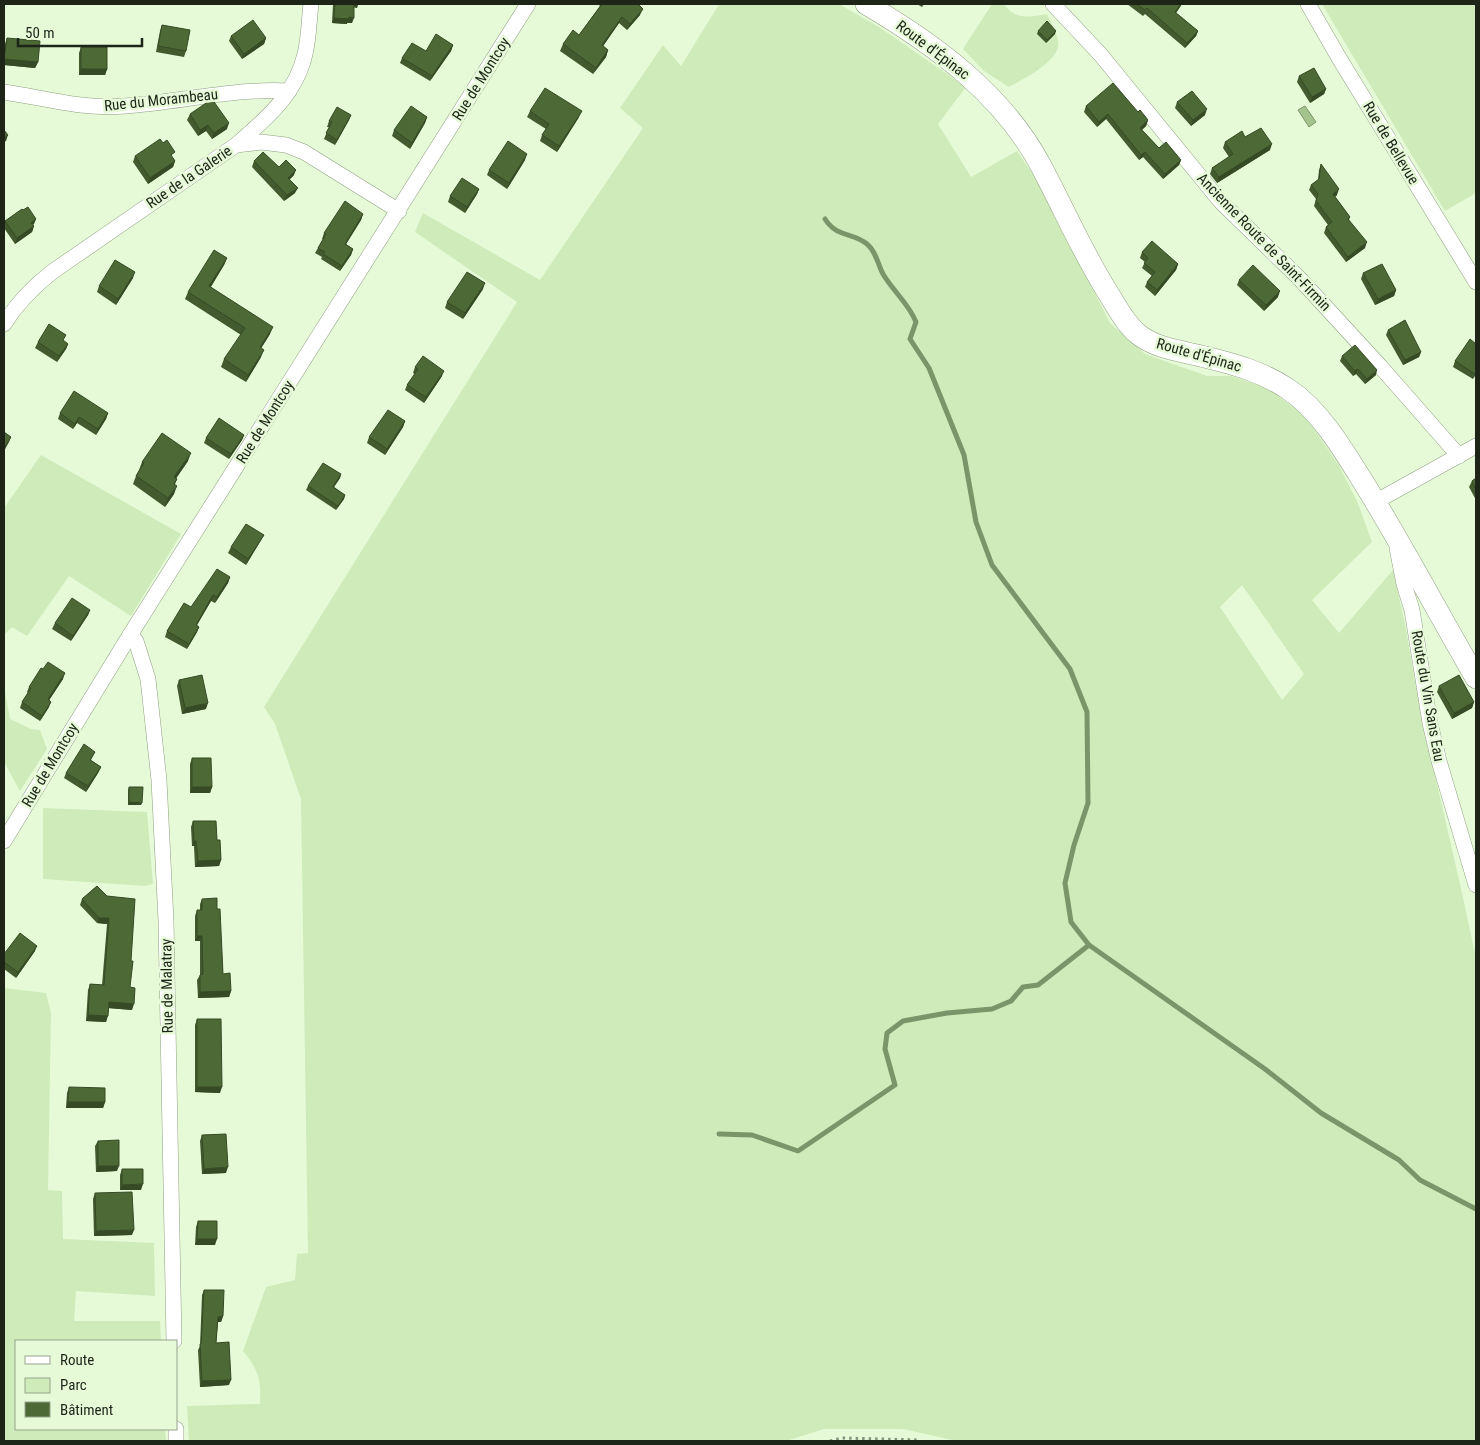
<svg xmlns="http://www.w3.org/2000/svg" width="1480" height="1445" font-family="'Roboto Condensed',sans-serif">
	<rect width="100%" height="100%" fill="#e6fad8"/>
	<g fill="#cfebba" fill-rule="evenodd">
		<path d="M 721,4 L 839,4 L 879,27 L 966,87 L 938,124 L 971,177 L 1017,151 L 1038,182 L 1110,323 L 1145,354 L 1207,376 L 1231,376 L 1267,388 L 1305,416 L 1338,464 L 1357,501 L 1372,542 L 1312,600 L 1339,633 L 1393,570 L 1405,624 L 1421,715 L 1460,884 L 1474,949 L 1476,953 L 1476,1441 L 957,1441 L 903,1429 L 824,1429 L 786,1441 L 189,1441 L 187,1406 L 260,1404 C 261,1379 259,1371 243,1351 L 266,1287 L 295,1280 L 297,1254 L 308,1253 L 301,799 L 275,724 L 264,707 L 517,302 L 415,232 L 423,213 L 540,280 L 643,128 L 620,108 L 663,45 L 681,66 L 718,6 ZM 1242,585 L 1304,674 L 1282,700 L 1220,607 Z"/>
		<path d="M 992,4 L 1004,4 C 1014,20 1030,17 1047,14 C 1051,22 1056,31 1058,40 C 1063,60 1023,79 1009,87 L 984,71 L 963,49 Z"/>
		<polygon points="1322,4 1476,4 1476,193 1445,211"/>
		<polygon points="41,455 181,534 131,616 69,576 27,636 12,627 4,635 4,508"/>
		<polygon points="4,686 10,719 31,729 40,730 47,749 20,791 4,762"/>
		<polygon points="43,808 147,812 153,884 145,886 43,879"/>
		<polygon points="4,988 46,993 51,1013 48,1190 62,1191 63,1239 154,1243 155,1296 76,1291 74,1321 160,1321 161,1341 16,1341 16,1429 165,1429 166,1441 4,1441"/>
	</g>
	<polygon fill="#a5c48d" stroke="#7c946a" points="1305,106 1316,122 1309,127 1298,110"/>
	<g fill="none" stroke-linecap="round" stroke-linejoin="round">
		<g stroke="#7c946a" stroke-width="5">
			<path d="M 825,219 C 837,238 853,232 867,244 C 876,251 878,265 883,274 C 893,291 909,304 916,322 L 910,339 L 929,368 L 964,455 L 976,522 L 992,565 L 1070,669 L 1087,712 L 1088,803 L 1074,845 L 1065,883 L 1071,922 L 1089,945 L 1265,1069 L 1321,1113 L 1399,1160 L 1420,1180 L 1476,1209"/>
			<polyline points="719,1134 752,1135 798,1151 895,1085 885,1049 887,1033 903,1021 947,1013 992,1009 1011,1001 1023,987 1038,985 1089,945"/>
		</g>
		<defs>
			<g id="minor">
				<polyline points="1053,4 1100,54 1221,202 1299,278 1380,366 1459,456"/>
				<polyline points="1308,4 1339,58 1476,282"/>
				<path d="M 4,92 C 44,98 85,110 125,106 C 180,102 234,88 289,91"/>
				<path d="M 236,145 C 266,119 296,94 305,54 C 309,38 309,20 311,4"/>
				<path d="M 4,324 C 17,303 33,287 52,272 L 236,145 L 261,142 L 286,145 L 304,152 L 399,211"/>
				<polyline points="1375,502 1476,446"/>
				<polyline points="1397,548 1404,584 1412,610 1430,723 1439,761 1476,885"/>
				<polyline points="130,635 136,641 148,679 159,780 166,921 174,1341"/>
				<polyline points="4,841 130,635 528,4"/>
				<polyline points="176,1429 176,1441"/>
			</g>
			<path id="secondary" d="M 866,4 C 934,44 1003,94 1041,166 C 1064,209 1083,254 1110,296 C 1118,309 1126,324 1138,334 C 1156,349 1183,351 1205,357 C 1234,364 1263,372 1288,389 C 1323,412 1348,458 1370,493 C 1407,554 1440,616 1476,678"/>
		</defs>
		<use href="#minor" stroke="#8fa081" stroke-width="16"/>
		<use href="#secondary" stroke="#8fa081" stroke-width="22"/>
		<polyline stroke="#85937c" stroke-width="3" stroke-dasharray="2.5 4" stroke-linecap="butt" points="830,1441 842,1438 919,1440"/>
		<use href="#minor" stroke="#fff" stroke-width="15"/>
		<use href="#secondary" stroke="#fff" stroke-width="21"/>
	</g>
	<g fill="#425a2e">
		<polygon points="333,4 358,4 357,8 354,7 352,23 347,23 347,24 332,23"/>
		<polygon points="598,4 638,4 640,15 627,30 619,23 603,46 608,50 606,57 593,74 560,51 563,44 579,35 600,6"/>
		<polygon points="917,4 924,4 922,7"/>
		<polygon points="1127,4 1182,4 1176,13 1198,31 1196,36 1185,48 1145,14 1143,16"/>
		<polygon points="162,25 186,51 184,57 156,52 160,31"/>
		<polygon points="1038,31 1055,34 1046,43 1037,34"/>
		<polygon points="231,36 266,38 264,44 242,59 229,41"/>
		<polygon points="7,38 38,62 35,68 4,65 4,53 5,44"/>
		<polygon points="453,45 451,51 430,81 400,63 402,58 426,51"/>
		<polygon points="81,47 107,69 105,75 79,75 79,53"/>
		<polygon points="1299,76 1326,89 1324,94 1310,103 1297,82"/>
		<polygon points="1177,102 1205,115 1191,126 1175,108"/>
		<polygon points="1086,106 1138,112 1148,120 1146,126 1142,130 1159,148 1181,160 1179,165 1163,179 1143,157 1139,160 1106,119 1097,127 1084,112"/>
		<polygon points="530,111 579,117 557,152 540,141 542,135 546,129 527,117"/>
		<polygon points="190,114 227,129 212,139 206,131 198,136 187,120"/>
		<polygon points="351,115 349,120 335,145 324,139 329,127 327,127 329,121"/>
		<polygon points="427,117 425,123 410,149 392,136 394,130"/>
		<polygon points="1245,137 1270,150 1217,183 1210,174 1212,168 1229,157 1223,148 1225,142"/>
		<polygon points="135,156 173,158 175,161 173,167 148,184 133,162"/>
		<polygon points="525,160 507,189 487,175 489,170"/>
		<polygon points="254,161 279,167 294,175 289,180 295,193 284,201 252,167"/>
		<polygon points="1321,164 1337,195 1335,197 1350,217 1349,220 1365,248 1346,262 1324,233 1326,227 1328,225 1314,206 1316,199 1309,190 1311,185 1318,180 1319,170"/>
		<polygon points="479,189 477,194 465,213 448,202 450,196"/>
		<polygon points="23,210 36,219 33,225 34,226 32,232 15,244 4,228 4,224 5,221"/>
		<polygon points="363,214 361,220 346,244 353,249 351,255 340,271 321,259 322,257 315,253 318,248 323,239 322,239 324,233"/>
		<polygon points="1142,252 1178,264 1176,270 1155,296 1145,287 1147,282 1152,276 1142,268 1145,262 1140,258"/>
		<polygon points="227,258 224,265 211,287 270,334 261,348 261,357 246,382 221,367 224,359 241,335 185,299 188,292"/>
		<polygon points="1363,273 1396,290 1394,296 1375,305 1361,279"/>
		<polygon points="133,278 116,305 97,292 99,286"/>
		<polygon points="1239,280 1278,297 1264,311 1237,285"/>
		<polygon points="483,289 463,319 445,308 447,302"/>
		<polygon points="1388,330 1421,352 1419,357 1403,365 1386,335"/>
		<polygon points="64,341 68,344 66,349 57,362 35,348 38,342"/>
		<polygon points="1476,344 1476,377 1475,376 1473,379 1453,367 1455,361"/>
		<polygon points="1342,356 1376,375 1365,384 1356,374 1353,376 1340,361"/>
		<polygon points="415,367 442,376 424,403 405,390 407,385 415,374 413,373"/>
		<polygon points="60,413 108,413 106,419 96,435 77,423 73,429 58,419"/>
		<polygon points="405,421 403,427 385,455 367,443 369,437"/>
		<polygon points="244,435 242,440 229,459 204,443 206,438"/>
		<polygon points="188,461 176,478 177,479 175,484 174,494 165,507 133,484 136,476 139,470 142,462"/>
		<polygon points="341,474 340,478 334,487 345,495 344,499 336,510 306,490 308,486"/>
		<polygon points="1476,478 1476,500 1469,487 1472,481"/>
		<polygon points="264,535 246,565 228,553 231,547"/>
		<polygon points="230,577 228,583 215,603 211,601 197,625 199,627 197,632 187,649 165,637 167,631 191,607"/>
		<polygon points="90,610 88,615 71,641 52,629 55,623"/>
		<polygon points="43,669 63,679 49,700 49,707 40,721 20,708 22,702 28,693 27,692 29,687"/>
		<polygon points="179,680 206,709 182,714 177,686"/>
		<polygon points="1439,686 1474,702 1472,708 1452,719 1437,692"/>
		<polygon points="95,752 91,760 101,767 98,773 86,792 64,778 66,773"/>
		<polygon points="192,758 212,787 210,793 190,793 190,764"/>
		<polygon points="129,787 141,805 128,805 128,790"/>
		<polygon points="193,821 217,840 221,860 219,866 195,867 194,846 192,846 191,827"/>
		<polygon points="97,886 131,961 130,987 132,1010 109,1008 106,1022 86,1021 88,990 90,984 102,985 107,924 97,923 80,905 82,899"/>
		<polygon points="202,899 217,909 223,974 231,991 229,997 198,998 197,980 200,975 200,941 195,941 195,916 197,910 200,910 200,904"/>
		<polygon points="35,951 16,978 4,969 4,954"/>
		<polygon points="197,1019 220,1093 195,1092 195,1025"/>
		<polygon points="69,1087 105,1102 103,1108 66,1108 67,1093"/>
		<polygon points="202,1135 226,1173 202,1174 200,1141"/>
		<polygon points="98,1141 117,1171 96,1172 95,1146"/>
		<polygon points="122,1169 141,1190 120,1190 120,1175"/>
		<polygon points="95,1193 132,1235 94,1236 93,1199"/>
		<polygon points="198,1221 215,1245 195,1245 196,1227"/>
		<polygon points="204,1290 223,1316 221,1322 218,1322 216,1343 229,1385 200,1387 198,1350 200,1346 202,1295"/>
	</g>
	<g fill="#364a25">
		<polygon points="354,4 358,4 357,8 353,7"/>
		<polygon points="1181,4 1182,4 1173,17 1175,12"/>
		<polygon points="643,9 640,15 627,30 630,24"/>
		<polygon points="349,17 354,18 352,23 347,23 347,24 332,23 334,18"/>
		<polygon points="622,17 619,23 599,52 602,45"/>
		<polygon points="1056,31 1055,34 1046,43 1047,40"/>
		<polygon points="1198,31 1196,36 1185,48 1187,43"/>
		<polygon points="266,38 264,44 242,59 244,54"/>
		<polygon points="453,45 451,51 430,81 432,76"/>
		<polygon points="608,50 606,57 593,74 596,68"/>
		<polygon points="4,59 38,62 35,68 4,65"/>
		<polygon points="81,69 107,69 105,75 79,75"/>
		<polygon points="1326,89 1324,94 1310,103 1312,97"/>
		<polygon points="1207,109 1205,115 1191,126 1193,120"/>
		<polygon points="582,111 579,117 557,152 559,146"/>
		<polygon points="1108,114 1106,119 1097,127 1099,122"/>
		<polygon points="351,115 349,120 335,145 337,140"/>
		<polygon points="427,117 425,123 410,149 412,143"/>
		<polygon points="1148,120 1146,126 1138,133 1140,128"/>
		<polygon points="229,123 227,129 212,139 214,133"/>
		<polygon points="208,125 206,131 198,136 200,130"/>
		<polygon points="8,135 6,141 4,142 4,138"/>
		<polygon points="1272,144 1270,150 1217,183 1219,177"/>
		<polygon points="1145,152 1143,157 1139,160 1141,155"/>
		<polygon points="527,154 525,160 507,189 509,183"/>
		<polygon points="1181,160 1179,165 1163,179 1165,174"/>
		<polygon points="175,161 173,167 148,184 150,178"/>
		<polygon points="296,170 294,175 285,184 288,178"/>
		<polygon points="298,188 295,193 284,201 287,195"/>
		<polygon points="479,189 477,194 465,213 467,207"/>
		<polygon points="1339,189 1337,195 1331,199 1333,194"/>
		<polygon points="363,214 361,220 343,249 345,244"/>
		<polygon points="36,219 34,224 29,228 31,223"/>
		<polygon points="34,226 32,232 15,244 17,238"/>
		<polygon points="1367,242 1365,248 1346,262 1348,257"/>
		<polygon points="353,249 351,255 340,271 342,266"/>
		<polygon points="227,258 224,265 206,294 209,286"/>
		<polygon points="1178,264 1176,270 1155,296 1157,290"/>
		<polygon points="135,272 133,278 116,305 118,299"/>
		<polygon points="485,283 483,289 463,319 465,313"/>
		<polygon points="1396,290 1394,296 1375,305 1378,299"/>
		<polygon points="1280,291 1278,297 1264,311 1266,305"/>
		<polygon points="273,327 270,334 257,355 260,347"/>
		<polygon points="68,344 66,349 57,362 59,356"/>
		<polygon points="264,350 261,357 246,382 248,375"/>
		<polygon points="1421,352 1419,357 1403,365 1405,360"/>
		<polygon points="1358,369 1356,374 1353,376 1355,371"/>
		<polygon points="1377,370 1376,375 1365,384 1367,379"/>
		<polygon points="444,371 442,376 424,403 426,397"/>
		<polygon points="108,413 106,419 96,435 98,429"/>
		<polygon points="79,417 77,423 73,429 75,424"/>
		<polygon points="405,421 403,427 385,455 387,449"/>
		<polygon points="244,435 242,440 229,459 231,454"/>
		<polygon points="11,437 9,442 4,451 4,448"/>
		<polygon points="191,453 188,461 171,486 174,477"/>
		<polygon points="341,474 340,478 331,491 333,487"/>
		<polygon points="177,486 174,494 165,507 168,498"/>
		<polygon points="345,495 344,499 336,510 338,506"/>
		<polygon points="264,535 246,565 248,559"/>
		<polygon points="230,577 228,583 215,603 217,597"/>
		<polygon points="213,595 211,601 194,630 196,625"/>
		<polygon points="90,610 88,615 71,641 73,636"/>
		<polygon points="199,627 197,632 187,649 189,644"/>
		<polygon points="65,673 63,679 46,705 48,699"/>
		<polygon points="51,702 49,707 40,721 42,716"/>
		<polygon points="1474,702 1472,708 1452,719 1454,713"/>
		<polygon points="208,703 206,709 182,714 185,708"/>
		<polygon points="101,767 98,773 86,792 88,786"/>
		<polygon points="192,787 212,787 210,793 190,793"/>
		<polygon points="129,802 142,803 141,805 128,805"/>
		<polygon points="194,841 196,841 194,846 192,846"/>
		<polygon points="221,860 219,866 195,867 198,861"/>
		<polygon points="99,918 109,918 107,924 97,923"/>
		<polygon points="197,936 202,936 200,941 195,941"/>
		<polygon points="37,946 35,951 16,978 18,972"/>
		<polygon points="231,991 229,997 198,998 200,992"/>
		<polygon points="109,1002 134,1004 132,1010 107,1008"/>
		<polygon points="88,1015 108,1016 106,1022 86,1021"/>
		<polygon points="197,1087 222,1087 220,1093 195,1092"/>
		<polygon points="68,1102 105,1102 103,1108 66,1108"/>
		<polygon points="98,1166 119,1166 117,1171 96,1172"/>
		<polygon points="228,1167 226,1173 202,1174 204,1169"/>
		<polygon points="143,1184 141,1190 120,1190 122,1185"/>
		<polygon points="134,1230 132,1235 94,1236 96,1231"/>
		<polygon points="197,1239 217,1239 215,1245 195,1245"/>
		<polygon points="223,1316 221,1322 216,1322 218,1317"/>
		<polygon points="231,1380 229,1385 200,1387 202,1381"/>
	</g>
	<g fill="#4d6935" stroke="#364a25">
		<polygon points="335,4 354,4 354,18 349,17 349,19 334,18"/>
		<polygon points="602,4 638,4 643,9 630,24 622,17 602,45 608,50 596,68 563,44 573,30 579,35"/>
		<polygon points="1136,4 1181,4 1175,12 1198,31 1187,43 1147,8 1145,10"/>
		<polygon points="253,20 266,38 244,54 231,36"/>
		<polygon points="1047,21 1056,31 1047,40 1038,31"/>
		<polygon points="162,25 190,30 186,51 158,46"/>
		<polygon points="436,34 453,45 432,76 402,58 412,43 426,51"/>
		<polygon points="7,38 40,41 38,62 4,59"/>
		<rect x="81" y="47" width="26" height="22"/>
		<polygon points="1314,68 1326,89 1312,97 1299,76"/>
		<polygon points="1113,83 1138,112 1140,110 1148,120 1140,128 1159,148 1166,142 1181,160 1165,174 1145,152 1141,155 1108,114 1099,122 1086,106"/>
		<polygon points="545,88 582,111 559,146 542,135 549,124 530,111"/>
		<polygon points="1192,91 1207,109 1193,120 1177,102"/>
		<polygon points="212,99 229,123 214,133 208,125 200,130 190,114"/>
		<polygon points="411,106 427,117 412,143 394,130"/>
		<polygon points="337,107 351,115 337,140 326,133 332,122 329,121"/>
		<polygon points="1261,128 1272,144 1219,177 1212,168 1233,154 1225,142 1242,131 1245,137"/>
		<polygon points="4,130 8,135 4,138"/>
		<polygon points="160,139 163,143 167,140 175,152 171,155 175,161 150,178 135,156"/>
		<polygon points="508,141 527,154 509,183 489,170"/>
		<polygon points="263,152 279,167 286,160 296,170 288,178 298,188 287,195 254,161"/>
		<polygon points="1321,164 1339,189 1333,194 1350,217 1348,219 1367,242 1348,257 1326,227 1332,222 1316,201 1318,194 1311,185 1319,179"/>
		<polygon points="462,178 479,189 467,207 450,196"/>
		<polygon points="345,201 363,214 345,244 353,249 342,266 323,254 325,252 318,248 326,234 324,233"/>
		<polygon points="28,207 36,219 31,223 34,226 17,238 5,221 22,209 23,210"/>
		<polygon points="1152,241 1178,264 1157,290 1147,282 1155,272 1144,263 1148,258 1142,252"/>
		<polygon points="214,250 227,258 209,286 273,327 260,347 264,350 248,375 224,359 245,328 188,292"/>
		<polygon points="115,260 135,272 118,299 99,286"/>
		<polygon points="1382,264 1396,290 1378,299 1363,273"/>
		<polygon points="1253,265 1280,291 1266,305 1239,280"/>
		<polygon points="467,272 485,283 465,313 447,302"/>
		<polygon points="1405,320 1421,352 1405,360 1388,330"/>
		<polygon points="49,324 66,335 63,340 68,344 59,356 38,342"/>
		<polygon points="1470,339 1476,344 1476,372 1475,374 1455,361"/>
		<polygon points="1355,345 1377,370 1367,379 1358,369 1355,371 1342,356"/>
		<polygon points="423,356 444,371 426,397 407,385 418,369 415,367"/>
		<polygon points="74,391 108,413 98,429 79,417 75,424 60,413"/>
		<polygon points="388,410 405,421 387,449 369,437"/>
		<polygon points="219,418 244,435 231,454 206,438"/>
		<polygon points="4,432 11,437 4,448"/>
		<polygon points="162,433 191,453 174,477 177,479 174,484 177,486 168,498 136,476 144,463 142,462"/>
		<polygon points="323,463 341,474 333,487 345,495 338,506 308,486"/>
		<polygon points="1476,478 1476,490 1472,481"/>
		<polygon points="246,524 264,535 248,559 231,547"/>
		<polygon points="217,569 230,577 217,597 213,595 196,625 199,627 189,644 167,631 184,603 191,607"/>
		<polygon points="72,598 90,610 73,636 55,623"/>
		<polygon points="48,662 65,673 48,699 51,702 42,716 22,702 31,688 29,687 41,668 43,669"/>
		<polygon points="202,675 208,703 185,708 179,680"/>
		<polygon points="1459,675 1474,702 1454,713 1439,686"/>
		<polygon points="84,744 95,752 90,760 101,767 88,786 66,773"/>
		<polygon points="192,758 211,758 212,787 192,787"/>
		<polygon points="129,787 143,787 142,803 129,802"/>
		<polygon points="193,821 216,821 217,840 220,840 221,860 198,861 196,841 194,841"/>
		<polygon points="97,886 107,896 135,899 131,961 133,961 130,987 135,988 134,1004 109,1002 108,1016 88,1015 90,984 104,985 109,918 99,918 82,899"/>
		<polygon points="217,898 217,909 220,909 223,974 230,973 231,991 200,992 200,975 203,974 202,936 197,936 197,910 202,910 202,899"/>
		<polygon points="20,933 37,946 18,972 4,962 4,954"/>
		<polygon points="197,1019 221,1019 222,1087 197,1087"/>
		<polygon points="69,1087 105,1088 105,1102 68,1102"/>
		<polygon points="226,1134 228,1167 204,1169 202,1135"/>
		<polygon points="119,1140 119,1166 98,1166 98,1141"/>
		<polygon points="122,1169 143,1169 143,1184 122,1185"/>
		<polygon points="132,1192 134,1230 96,1231 95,1193"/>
		<polygon points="198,1221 217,1221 217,1239 197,1239"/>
		<polygon points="204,1290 224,1290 223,1316 218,1317 216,1343 229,1342 231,1380 202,1381 200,1344 201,1344"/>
	</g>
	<g text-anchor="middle" stroke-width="5" stroke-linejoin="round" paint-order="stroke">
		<g font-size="15" fill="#1d2418" stroke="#e6fad8">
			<text transform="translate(933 50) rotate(37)" y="5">Route d'Épinac</text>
			<text transform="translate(481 79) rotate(-58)" y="5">Rue de Montcoy</text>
			<text transform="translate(161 100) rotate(-6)" y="5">Rue du Morambeau</text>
			<text transform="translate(1391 143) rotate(59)" y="5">Rue de Bellevue</text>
			<text transform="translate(189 177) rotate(-34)" y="5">Rue de la Galerie</text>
			<text transform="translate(1264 242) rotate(46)" y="5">Ancienne Route de Saint-Firmin</text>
			<text transform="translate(1199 355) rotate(16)" y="5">Route d'Épinac</text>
			<text transform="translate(265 422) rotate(-58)" y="5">Rue de Montcoy</text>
			<text transform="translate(1428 696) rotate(80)" y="5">Route du Vin Sans Eau</text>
			<text transform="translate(50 765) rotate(-59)" y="5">Rue de Montcoy</text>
			<text transform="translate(167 986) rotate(-91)" y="5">Rue de Malatray</text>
		</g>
	</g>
	<rect width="1480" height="1445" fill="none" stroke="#1d2418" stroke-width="10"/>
	<rect x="15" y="1340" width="162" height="90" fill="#e6fad8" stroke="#96a48b"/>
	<rect x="25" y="1356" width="25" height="8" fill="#ffffff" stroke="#96a48b"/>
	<text x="60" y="1365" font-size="15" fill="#1d2418">Route</text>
	<rect x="25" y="1378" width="25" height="15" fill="#cfebba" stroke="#96a48b"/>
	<text x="60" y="1390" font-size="15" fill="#1d2418">Parc</text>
	<rect x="25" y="1402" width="25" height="15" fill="#4d6935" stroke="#96a48b"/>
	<text x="60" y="1415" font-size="15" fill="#1d2418">Bâtiment</text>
	<path d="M18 38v8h124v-8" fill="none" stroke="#1d2418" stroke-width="2.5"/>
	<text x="25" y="38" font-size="15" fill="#1d2418" stroke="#e6fad8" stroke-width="4" paint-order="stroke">50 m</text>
</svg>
